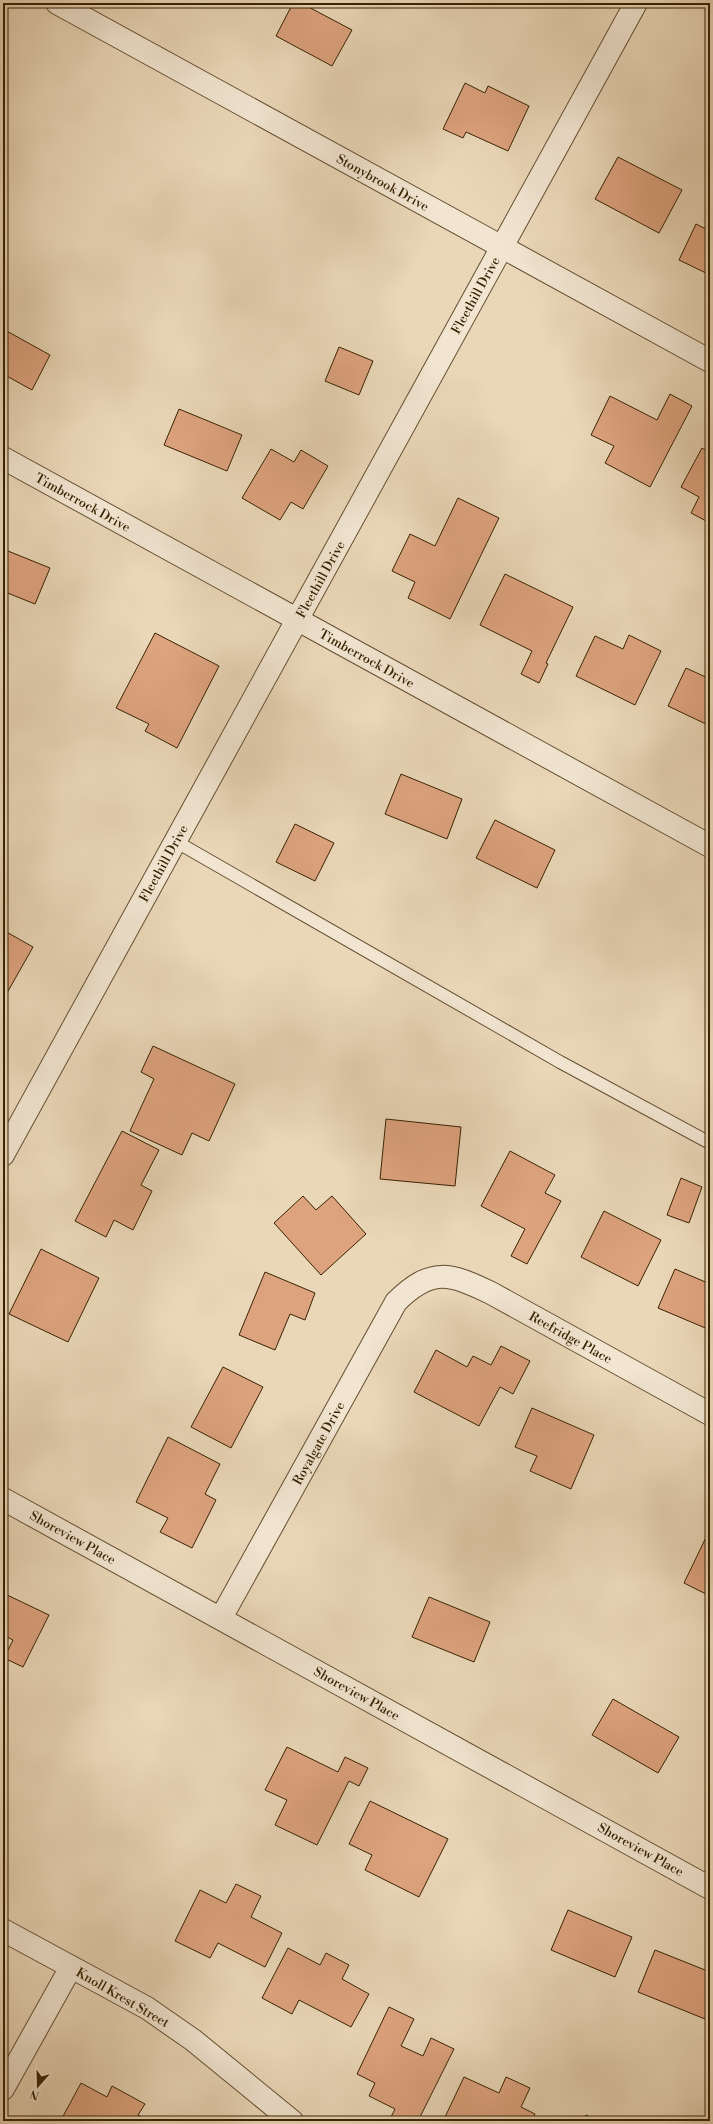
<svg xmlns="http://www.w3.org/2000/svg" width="713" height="2124" font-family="'Libre Bodoni',serif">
	<rect width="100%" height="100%" fill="#ead7b8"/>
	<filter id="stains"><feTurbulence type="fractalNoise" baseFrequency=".005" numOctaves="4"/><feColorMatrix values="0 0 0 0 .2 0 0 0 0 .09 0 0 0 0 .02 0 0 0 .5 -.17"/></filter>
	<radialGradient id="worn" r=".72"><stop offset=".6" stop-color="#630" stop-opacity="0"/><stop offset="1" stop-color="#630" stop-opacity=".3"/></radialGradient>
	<g fill="#dda37f" stroke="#372201">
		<polygon points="293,3 301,3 352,30 332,66 276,36"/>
		<polygon points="465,83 485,93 488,86 529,106 508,151 466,132 463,138 443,129"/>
		<polygon points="618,157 682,190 659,233 595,199"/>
		<polygon points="696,224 710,231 710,275 679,260"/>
		<polygon points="3,329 50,355 32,390 3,374"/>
		<polygon points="339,347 373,361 359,395 325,381"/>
		<polygon points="670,394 692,406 650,487 605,463 614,446 591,435 610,396 657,420"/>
		<polygon points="179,409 242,435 227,471 164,445"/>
		<polygon points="702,448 710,453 710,523 691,513 699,497 681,487"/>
		<polygon points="271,449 294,462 301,450 328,466 303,509 291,502 280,520 242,498"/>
		<polygon points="458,498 499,518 450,619 408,598 415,582 392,571 410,534 435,546"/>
		<polygon points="3,549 50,568 35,604 5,592 3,598"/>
		<polygon points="505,574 573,607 546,663 548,664 539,683 521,674 532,651 480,625"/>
		<polygon points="155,633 219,666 177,748 145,731 149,724 116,708"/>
		<polygon points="629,635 661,651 635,705 576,676 595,636 623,649"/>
		<polygon points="686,668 710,679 710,726 668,706"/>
		<polygon points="401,774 462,799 447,839 385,814"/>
		<polygon points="495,820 555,850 537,888 476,858"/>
		<polygon points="295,824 334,843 315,881 276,862"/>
		<polygon points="3,930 33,947 3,1000"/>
		<polygon points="153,1046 235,1084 209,1141 192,1133 182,1155 130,1131 154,1079 141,1072"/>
		<polygon points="386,1119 461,1127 455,1186 380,1179"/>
		<polygon points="122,1131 159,1150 141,1185 152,1191 133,1230 114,1220 106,1237 75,1221"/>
		<polygon points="510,1151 555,1175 545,1193 561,1201 527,1264 511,1256 525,1229 481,1206"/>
		<polygon points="681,1178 702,1187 689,1223 667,1215"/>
		<polygon points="303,1196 316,1210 332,1196 366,1234 321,1275 274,1223"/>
		<polygon points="604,1211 661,1240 638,1286 581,1257"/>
		<polygon points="41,1249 99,1278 68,1342 9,1314"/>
		<polygon points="675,1269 710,1284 710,1330 658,1308"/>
		<polygon points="265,1272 315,1293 305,1320 290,1314 275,1350 239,1335"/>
		<polygon points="501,1346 530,1361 513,1394 500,1387 479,1426 414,1392 436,1350 467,1367 473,1356 491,1365"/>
		<polygon points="223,1367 263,1387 231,1448 191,1427"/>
		<polygon points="532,1408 594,1435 571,1489 530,1471 537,1456 515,1447"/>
		<polygon points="168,1437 220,1464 205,1494 216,1500 192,1548 160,1532 168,1518 136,1502"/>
		<polygon points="710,1529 710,1596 684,1583"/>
		<polygon points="3,1593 49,1615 23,1667 4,1658 13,1640 3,1635"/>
		<polygon points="429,1597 490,1622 474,1662 412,1637"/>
		<polygon points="613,1699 679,1737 658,1773 592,1735"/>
		<polygon points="287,1747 338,1772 345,1757 368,1768 359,1786 349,1781 317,1845 275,1825 287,1800 265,1790"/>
		<polygon points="370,1801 448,1839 419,1897 365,1870 372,1855 349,1844"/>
		<polygon points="236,1884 261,1896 251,1917 282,1933 265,1967 218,1943 210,1958 175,1941 200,1890 226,1903"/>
		<polygon points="568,1910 632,1937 615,1977 551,1950"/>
		<polygon points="288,1948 320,1965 326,1953 349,1965 342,1979 369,1994 351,2027 299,2000 292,2014 262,1998"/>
		<polygon points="655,1950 710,1972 710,2006 705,2019 638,1992"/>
		<polygon points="389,2007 414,2019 401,2046 423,2056 431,2038 454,2049 418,2121 389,2121 395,2109 369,2096 375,2083 357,2074"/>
		<polygon points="464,2077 499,2093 506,2077 530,2088 521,2107 535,2114 532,2121 453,2121 445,2117"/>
		<polygon points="81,2083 107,2097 112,2086 145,2104 138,2115 150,2121 61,2120"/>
		<polygon points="586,2115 599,2121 583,2121"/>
	</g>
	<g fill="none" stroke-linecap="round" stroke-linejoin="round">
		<defs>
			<polyline id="service" points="175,841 560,1062 710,1143"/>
			<g id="minor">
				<polyline points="57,3 710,361"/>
				<polyline points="3,458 710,846"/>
				<polyline points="3,1155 636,3"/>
				<polyline points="3,1499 710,1888"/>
				<path d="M 221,1618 L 396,1302 C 431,1267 450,1273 491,1293 L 710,1414"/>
				<polyline points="3,1930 147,2008 193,2040 292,2121"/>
				<polyline points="3,2089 71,1967"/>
			</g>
		</defs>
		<use href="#service" stroke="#644f2f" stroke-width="14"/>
		<use href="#minor" stroke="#644f2f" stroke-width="24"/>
		<use href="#service" stroke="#f1e5d1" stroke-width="12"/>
		<use href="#minor" stroke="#f1e5d1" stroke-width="22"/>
	</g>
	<g text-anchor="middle" stroke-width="3" stroke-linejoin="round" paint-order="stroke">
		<g font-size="13" fill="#372201" stroke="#f1e5d1">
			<text transform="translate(383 182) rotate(29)" y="5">Stonybrook Drive</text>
			<text transform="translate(475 295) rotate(-61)" y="5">Fleethill Drive</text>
			<text transform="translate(83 502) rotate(29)" y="5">Timberrock Drive</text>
			<text transform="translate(320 579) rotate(-61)" y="5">Fleethill Drive</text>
			<text transform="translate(367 658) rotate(29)" y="5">Timberrock Drive</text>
			<text transform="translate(163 863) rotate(-61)" y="5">Fleethill Drive</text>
			<text transform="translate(571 1337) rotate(29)" y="5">Reefridge Place</text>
			<text transform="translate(318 1443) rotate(-61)" y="5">Royalgate Drive</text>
			<text transform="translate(73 1537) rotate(29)" y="5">Shoreview Place</text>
			<text transform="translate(357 1693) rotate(29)" y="5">Shoreview Place</text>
			<text transform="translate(641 1849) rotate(29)" y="5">Shoreview Place</text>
			<text transform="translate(123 1997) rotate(30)" y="5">Knoll Krest Street</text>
		</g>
	</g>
	<rect width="713" height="2124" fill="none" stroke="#ead7b8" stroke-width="16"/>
	<rect x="4" y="4" width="705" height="2116" fill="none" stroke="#372201" stroke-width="2"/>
	<rect x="8" y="8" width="697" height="2108" fill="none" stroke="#372201"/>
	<g transform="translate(38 2086) rotate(200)" stroke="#f1e5d1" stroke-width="3" paint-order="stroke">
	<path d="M0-3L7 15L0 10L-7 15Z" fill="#372201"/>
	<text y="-6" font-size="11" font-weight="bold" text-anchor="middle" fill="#372201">N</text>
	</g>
	<rect width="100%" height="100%" filter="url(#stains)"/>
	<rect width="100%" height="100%" fill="url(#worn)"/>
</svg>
